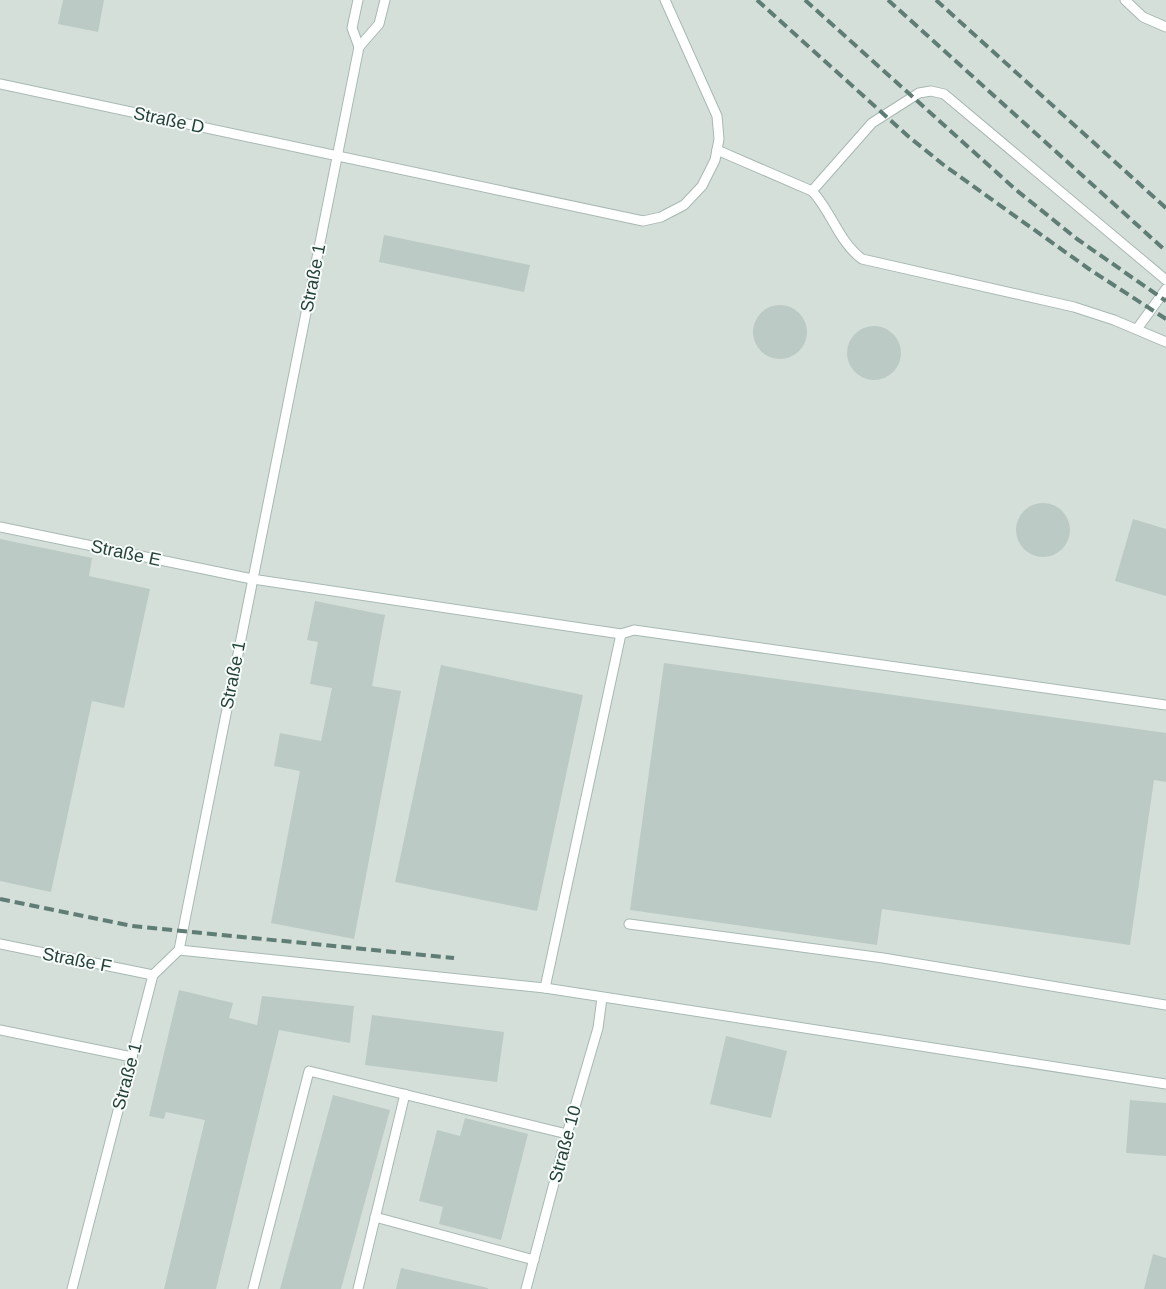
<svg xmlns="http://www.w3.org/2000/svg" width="1166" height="1289" font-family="Helvetica,sans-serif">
	<rect width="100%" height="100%" fill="#e6efeb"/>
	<rect fill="#d4dfda" x="0" y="0" width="1166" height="1289"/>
	<g fill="#bbcac4">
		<polygon points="63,0 104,0 98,32 58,24"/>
		<polygon points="384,235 530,265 524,292 379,262"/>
		<circle cx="780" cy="332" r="27"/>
		<circle cx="874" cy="353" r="27"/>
		<circle cx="1043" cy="530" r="27"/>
		<polygon points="1133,519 1166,529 1166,596 1115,581"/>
		<polygon points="0,539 92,558 89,576 150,589 124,708 92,701 51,892 0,881"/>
		<polygon points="315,601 385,615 372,686 401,691 354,939 271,923 300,771 274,766 280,733 321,741 332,688 310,684 318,642 307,640"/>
		<polygon points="664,663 1166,733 1166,782 1154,780 1130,945 882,909 877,945 630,910"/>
		<polygon points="441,665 583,695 537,911 395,882"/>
		<polygon points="179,990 233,1003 229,1018 257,1025 262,996 354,1006 350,1043 279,1030 216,1289 164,1289 205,1120 166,1112 164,1119 149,1116"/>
		<polygon points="372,1015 504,1032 497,1082 365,1065"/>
		<polygon points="726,1036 787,1051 771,1118 710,1104"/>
		<polygon points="333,1095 390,1110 341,1289 280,1289"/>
		<polygon points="1130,1100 1166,1103 1166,1156 1126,1153"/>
		<polygon points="465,1118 528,1134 501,1240 439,1224 443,1207 419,1201 437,1130 460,1136"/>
		<polygon points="1153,1254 1166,1258 1166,1289 1144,1289"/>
		<polygon points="401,1268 488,1288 488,1289 396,1289"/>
	</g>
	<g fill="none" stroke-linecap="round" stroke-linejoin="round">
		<defs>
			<g id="service">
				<polyline points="358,0 352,28 359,47"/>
				<polyline points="1125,0 1143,17 1166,27"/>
				<polyline points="0,84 643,221 661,217 684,205 702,186 715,160 719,139 717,116 665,0"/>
				<path d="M 717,150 L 812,191 C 832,212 838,241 862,259 L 1074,307 L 1114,320 L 1166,342"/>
				<polyline points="812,191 872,123 919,93 931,91 944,94 1166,280"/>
				<polyline points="1137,329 1166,289"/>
				<polyline points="0,527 252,579 621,634 634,630 1166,705"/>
				<polyline points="629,924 883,958 1166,1005"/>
				<polyline points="0,944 153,975"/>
				<polyline points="179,950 545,988 1166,1084"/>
				<polyline points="545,988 621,634"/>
				<polyline points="0,1030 132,1057"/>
				<polyline points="375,1217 534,1260"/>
				<polyline points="72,1289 153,975 179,950 359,47 379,24 385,0"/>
				<polyline points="253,1289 309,1071 567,1134"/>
				<polyline points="358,1289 405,1094"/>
				<polyline points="526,1289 567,1134 598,1028 602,998"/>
			</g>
		</defs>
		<use href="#service" stroke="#a8b8b2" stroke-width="11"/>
		<use href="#service" stroke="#fff" stroke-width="9"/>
		<g stroke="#5f7d75" stroke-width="4" stroke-dasharray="10 5" stroke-linecap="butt">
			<polyline points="757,0 909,137 945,166 1089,269 1166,319"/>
			<polyline points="805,0 1015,189 1077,239 1166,301"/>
			<polyline points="888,0 1166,251"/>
			<polyline points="936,0 1166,208"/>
			<polyline points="0,899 132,926 454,958"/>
		</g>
	</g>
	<g text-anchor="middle" stroke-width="4" stroke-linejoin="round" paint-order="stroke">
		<g font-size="18" fill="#24423a" stroke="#f7fbf9">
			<text transform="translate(169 120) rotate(12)" y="6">Straße D</text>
			<text transform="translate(313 278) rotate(-79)" y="6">Straße 1</text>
			<text transform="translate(126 553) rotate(12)" y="6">Straße E</text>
			<text transform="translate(233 675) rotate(-79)" y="6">Straße 1</text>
			<text transform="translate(77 960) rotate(11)" y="6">Straße F</text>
			<text transform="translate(127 1076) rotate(-75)" y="6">Straße 1</text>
			<text transform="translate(565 1144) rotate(-75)" y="6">Straße 10</text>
		</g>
	</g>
</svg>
